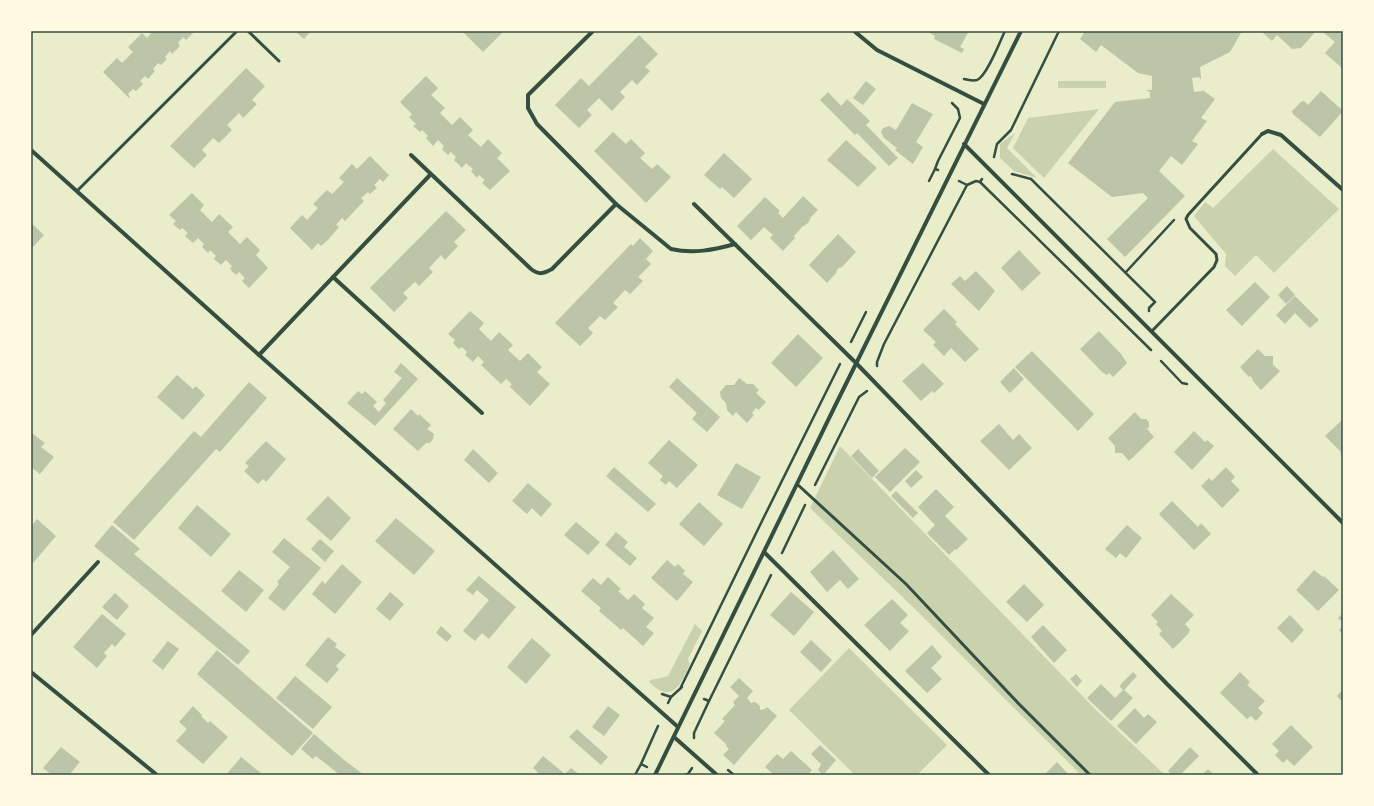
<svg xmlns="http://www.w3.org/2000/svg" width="1374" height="806" font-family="'PT Sans Narrow',sans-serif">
	<rect width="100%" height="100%" fill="#e9edc9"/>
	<g fill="#cad2ad">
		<rect x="1058" y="81" width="48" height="7"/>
		<polygon points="1099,109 1044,178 1013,148 1028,118"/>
		<polygon points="1015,133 1007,148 1037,178 1014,171 1000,158 1000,144"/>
		<polygon points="1273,149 1339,209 1274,273 1256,255 1235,276 1225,266 1226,254 1194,216 1205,202 1213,208"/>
		<polygon points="840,446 1095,709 1165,775 1081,775 916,610 810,508"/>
		<path d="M 695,624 L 702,631 L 688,659 L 690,664 C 680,685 673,705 649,682 L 651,680 L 668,676 Z"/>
		<polygon points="849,648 947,745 917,775 855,775 789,710"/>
	</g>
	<g fill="#bcc5a7">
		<polygon points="153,31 192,31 193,33 186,40 183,37 178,43 180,46 172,54 170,51 165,57 167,59 161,65 158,63 153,69 155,71 148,79 145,76 140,81 143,84 136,91 133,89 128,94 130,97 129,98 103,72 117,58 122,63 133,52 128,47 142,33 147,38"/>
		<polygon points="297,31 311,31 304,39 296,32"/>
		<polygon points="462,31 504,31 483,52"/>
		<polygon points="927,31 969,31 960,47 964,49 962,53 934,39 935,36"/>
		<polygon points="1082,31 1242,31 1230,52 1200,67 1201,78 1200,79 1199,77 1192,78 1194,92 1204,91 1215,99 1201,118 1207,121 1192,141 1198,144 1182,165 1171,156 1159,171 1185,196 1125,257 1107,239 1148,198 1143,193 1112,197 1068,163 1115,102 1150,98 1150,92 1146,90 1152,90 1152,76 1138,73 1101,45 1096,52 1080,39 1084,33"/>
		<polygon points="1265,31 1316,31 1301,48 1292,49 1277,35 1272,41 1263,33"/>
		<polygon points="1322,31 1343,31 1343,69 1325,53 1335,42"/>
		<polygon points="639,35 658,54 645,67 650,71 637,85 632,80 620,92 625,97 612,111 599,98 587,110 592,115 579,128 555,105 581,78 589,86"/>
		<polygon points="246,68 265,86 252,100 257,104 243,118 239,113 227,125 232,130 219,143 213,138 202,150 207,155 194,168 170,146"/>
		<polygon points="426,76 438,88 431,95 445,108 440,113 452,125 460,117 473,130 468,135 481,147 488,139 502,153 497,158 510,171 490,190 482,183 485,180 479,175 477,178 471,171 473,169 466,163 462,168 454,160 456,157 451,152 448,155 442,149 444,146 438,140 433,146 426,138 428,136 422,130 420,132 413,126 416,124 409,117 412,114 400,102"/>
		<polygon points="866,81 876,89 863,105 853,98"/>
		<polygon points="1321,91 1343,111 1320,137 1293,114 1292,111 1301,102 1304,101 1308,105"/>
		<polygon points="828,92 841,106 847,99 870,121 866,125 898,158 889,166 857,133 855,135 820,100"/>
		<polygon points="912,103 933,114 916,142 923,147 913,164 895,150 897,148 884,138 881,132 882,129 886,127 889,126 896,130"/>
		<polygon points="613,132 626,144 631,139 645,153 640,158 652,169 657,164 671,177 646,203 594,151"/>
		<polygon points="846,140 877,168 858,187 827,160"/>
		<polygon points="724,153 752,179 734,198 722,187 720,189 704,175"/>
		<polygon points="370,156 389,175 383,182 380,179 374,185 377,188 370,194 368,192 361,198 364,201 345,221 342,218 336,225 339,227 328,240 321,246 318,243 312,250 290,228 302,215 307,220 318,208 313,204 327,190 332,194 344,182 339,178 352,164 357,169"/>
		<polygon points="192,193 204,205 200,210 212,222 219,214 233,227 228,232 240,244 247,237 260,250 256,255 268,268 249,288 242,281 245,278 239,272 236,275 230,269 232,266 226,260 221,265 214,259 216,256 210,250 208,253 202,247 204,244 198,238 193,243 185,236 188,233 182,228 180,230 173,224 176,221 169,215"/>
		<polygon points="803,196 818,210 811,217 808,223 802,227 794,236 795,238 783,251 770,238 773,235 764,227 751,240 737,226 765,197 780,211 778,213 783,218"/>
		<polygon points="446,211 466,230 454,242 458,246 445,260 441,255 429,268 433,272 419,286 415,282 403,293 408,298 394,312 370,288"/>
		<polygon points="31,223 44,235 31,249"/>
		<polygon points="838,234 856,252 841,268 840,267 836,271 837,272 827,283 809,265"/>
		<polygon points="640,238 653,251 646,259 651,264 638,277 643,281 630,294 625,290 613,303 618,307 605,320 600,316 588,328 593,333 580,346 555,323 631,244 633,246"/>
		<polygon points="1019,250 1041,273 1022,291 1001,268"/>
		<polygon points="976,271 995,291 979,311 951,284 960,276 965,281"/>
		<polygon points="1255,282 1270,297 1242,326 1226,310"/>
		<polygon points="1287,286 1295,295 1286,304 1278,295"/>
		<polygon points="1295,296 1319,320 1310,328 1295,313 1285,324 1276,315"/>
		<polygon points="944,309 957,322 955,324 979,349 965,362 951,348 944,356 933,345 936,342 923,330"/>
		<polygon points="470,311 484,323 479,329 491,341 499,332 513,345 508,350 520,361 528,353 542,367 537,372 550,384 530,406 510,387 512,384 506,379 501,384 481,365 484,362 478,356 473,362 465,355 467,352 462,347 459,349 453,343 455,340 448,334"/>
		<polygon points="1099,331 1121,354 1127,363 1113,377 1109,373 1107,375 1102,372 1080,349"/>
		<polygon points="798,334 823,358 796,387 771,363"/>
		<polygon points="1258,349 1265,356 1273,356 1273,365 1280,371 1261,390 1252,380 1253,379 1250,376 1249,377 1240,367"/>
		<polygon points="1032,351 1094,414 1078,431 1015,367"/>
		<polygon points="401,363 418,379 375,426 347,403 358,391 362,394 365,391 377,402 373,406 379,412 386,403 383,400 402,378 394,372"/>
		<polygon points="923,363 944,384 934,393 932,391 921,401 902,381"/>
		<polygon points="1014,368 1024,379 1010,393 1000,382"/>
		<polygon points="177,375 193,389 196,386 205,395 183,420 157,397"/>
		<polygon points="677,378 720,417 707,432 692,419 697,413 669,387"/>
		<polygon points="739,378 747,384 753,384 759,390 756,393 766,402 759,410 756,408 752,413 754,415 747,423 736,412 733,416 727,410 726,403 721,398 720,392 726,385 734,385"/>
		<polygon points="249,382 267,398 220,452 216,449 134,540 113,522 194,431 201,437"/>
		<polygon points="411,409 418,416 419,414 431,425 427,429 434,434 433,439 430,443 426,443 418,451 393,429"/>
		<polygon points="1135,412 1141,419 1146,419 1149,422 1149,427 1147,429 1154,437 1129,461 1122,453 1115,453 1115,446 1108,438"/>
		<polygon points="1343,419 1343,456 1340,454 1341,452 1325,436"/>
		<polygon points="999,424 1013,440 1019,434 1032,448 1009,470 980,441"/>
		<polygon points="1194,431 1205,442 1207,440 1214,446 1192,470 1174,452"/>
		<polygon points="33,434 45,443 41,447 54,457 40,474 31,467 31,436"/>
		<polygon points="669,440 698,465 677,488 669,481 666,485 660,480 663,476 648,463"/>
		<polygon points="266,441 286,459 266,482 263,479 258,484 244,471 249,466 245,463"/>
		<polygon points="905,448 920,462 890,492 875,477"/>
		<polygon points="473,449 498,473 489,483 464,460"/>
		<polygon points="858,449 879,471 872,478 851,456"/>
		<polygon points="736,463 761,477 742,509 717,495"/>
		<polygon points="614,467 656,504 648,512 606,476"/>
		<polygon points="1226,467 1235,477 1231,481 1240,490 1222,508 1201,486 1209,478 1212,481"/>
		<polygon points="916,470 923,477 911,488 905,481"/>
		<polygon points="528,483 552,504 541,517 532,508 527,514 512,501"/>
		<polygon points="936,489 954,507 945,516 968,539 956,550 955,549 949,555 927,533 935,525 918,507"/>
		<polygon points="896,491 918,513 913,518 891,496"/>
		<polygon points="328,496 351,518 331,541 306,519"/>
		<polygon points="1172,501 1198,527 1201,523 1211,534 1194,550 1159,514"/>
		<polygon points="699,502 723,524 704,546 679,524"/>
		<polygon points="197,505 231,534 211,557 178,528"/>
		<polygon points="396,518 435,551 414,575 375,541"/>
		<polygon points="37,519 56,536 33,563 31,562 31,527"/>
		<polygon points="576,522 600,542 588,555 564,535"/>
		<polygon points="112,525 140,549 134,554 250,651 238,665 94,546"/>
		<polygon points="1127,525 1142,538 1126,558 1120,553 1116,558 1105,549"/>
		<polygon points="616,532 628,542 624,547 637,558 630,566 605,545"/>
		<polygon points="284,538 321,568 284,611 268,598 279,584 277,582 290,567 272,552"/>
		<polygon points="320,539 334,551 325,562 311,549"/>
		<polygon points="833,550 859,579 848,589 840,580 827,592 810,572"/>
		<polygon points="667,560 675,567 678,564 685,571 683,574 693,582 677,601 651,578"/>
		<polygon points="342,564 362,582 335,614 312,594 322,581 325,584"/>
		<polygon points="239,570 264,590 246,612 221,591"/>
		<polygon points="1314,570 1323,577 1324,576 1339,590 1318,611 1296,590"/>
		<polygon points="479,576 516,607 489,639 482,633 475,641 463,631 489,600 477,590 473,595 466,590"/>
		<polygon points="608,577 621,589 618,591 628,600 634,594 645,604 642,608 654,618 646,627 654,633 643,646 623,628 621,630 599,611 601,608 581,591 593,578 601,585"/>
		<polygon points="1024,584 1044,605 1027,622 1006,602"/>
		<polygon points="390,592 404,604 390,621 376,609"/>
		<polygon points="791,592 814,612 794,636 770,615"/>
		<polygon points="115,593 129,606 117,620 102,607"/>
		<polygon points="1171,594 1194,615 1185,624 1190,630 1188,634 1173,649 1159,634 1162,631 1156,624 1158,622 1151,615"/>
		<polygon points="892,599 908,615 900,623 909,631 890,651 864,625"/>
		<polygon points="1343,613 1343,623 1338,618"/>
		<polygon points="102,614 126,634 115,647 112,644 104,653 107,656 97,668 73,647"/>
		<polygon points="1290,615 1304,630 1292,643 1277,628"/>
		<polygon points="1043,625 1067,650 1054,663 1031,637"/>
		<polygon points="441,626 452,636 447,642 436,633"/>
		<polygon points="1343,626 1343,634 1339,630"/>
		<polygon points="328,637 337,644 335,647 346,655 336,666 339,669 327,683 305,665"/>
		<polygon points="532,638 551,655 526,684 507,667"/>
		<polygon points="811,640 832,660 821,672 800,652"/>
		<polygon points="168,641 179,649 163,670 152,661"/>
		<polygon points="932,645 942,657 931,668 942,679 927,693 905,671"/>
		<polygon points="217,650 313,733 292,756 197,674"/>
		<polygon points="1133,672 1137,676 1124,690 1133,698 1111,721 1087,698 1101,684 1115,698 1123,690 1120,687 1121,684"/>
		<polygon points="1240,672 1250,682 1247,685 1265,701 1258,708 1263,713 1256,721 1251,716 1247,719 1220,693"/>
		<polygon points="1076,674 1082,681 1077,687 1070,679"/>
		<polygon points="295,676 332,707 313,729 276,698"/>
		<polygon points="739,678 753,691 747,698 751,703 755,702 760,706 760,710 765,709 767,707 777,716 734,765 723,755 729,749 726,746 727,745 714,733 725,721 722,719 735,705 733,702 739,696 730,687"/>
		<polygon points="1343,689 1343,703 1337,696"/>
		<polygon points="193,706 202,715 201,716 208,723 210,721 228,737 203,764 176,741 187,729 179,722"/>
		<polygon points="608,706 620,715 604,736 592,727"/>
		<polygon points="1135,708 1144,718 1148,714 1157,722 1136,744 1117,726"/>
		<polygon points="1291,725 1313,747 1294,766 1287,759 1283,763 1275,755 1279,751 1272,744"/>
		<polygon points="577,729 608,757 601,765 569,737"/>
		<polygon points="314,734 344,760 364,775 340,775 316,756 313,759 301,749"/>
		<polygon points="820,745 836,760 825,773 822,774 818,770 821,764 811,754"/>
		<polygon points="61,747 80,762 69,775 52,775 43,768"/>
		<polygon points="1190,747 1199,756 1180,775 1172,775 1168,771"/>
		<polygon points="791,751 812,770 808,775 774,775 765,767 777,754 783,759"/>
		<polygon points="543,756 565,774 571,768 580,775 541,775 533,768"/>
		<polygon points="241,757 262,774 261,775 226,775"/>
		<polygon points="1057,762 1069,775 1044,775"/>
		<polygon points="1208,769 1214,775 1202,775"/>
	</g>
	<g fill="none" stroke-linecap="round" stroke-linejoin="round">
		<g stroke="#344e41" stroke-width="2.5">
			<path d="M 964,79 C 968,80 973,81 977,80 C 987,76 1000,41 1005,31"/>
			<polyline points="994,157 997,144 1011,130 1059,31"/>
			<polyline points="938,170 935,169 938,161 960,118 958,109 952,103"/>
			<polyline points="1012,174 1031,179 1155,302 1149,308 1149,311"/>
			<polyline points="929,181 935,169"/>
			<polyline points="959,181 967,185"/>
			<polyline points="980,182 1151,350"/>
			<polyline points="1126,272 1174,220"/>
			<polyline points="851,342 866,312"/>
			<polyline points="1161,361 1182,383 1187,384"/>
			<polyline points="877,366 877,362 884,344 967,185 976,181 980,182 982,179"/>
			<polyline points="815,485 859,397 867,391"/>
			<polyline points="782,553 805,505"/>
			<polyline points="681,687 763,519 840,364"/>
			<polyline points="662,694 671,697"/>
			<polyline points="709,701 771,575"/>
			<polyline points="668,703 671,697 682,687"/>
			<polyline points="694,738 694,733 709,701 704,699"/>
			<polyline points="641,764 658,726"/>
			<polyline points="728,770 734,775"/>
			<polyline points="635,775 641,764 647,767"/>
			<polyline points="684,775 688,774 692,768"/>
		</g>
		<g stroke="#344e41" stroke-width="3">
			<polyline points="248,31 279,61"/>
			<polyline points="77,191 237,31"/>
			<polyline points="1152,331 1214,267 1217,260 1216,254 1190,228 1186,219 1188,215 1262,134"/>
			<polyline points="797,484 906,584 1018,703 1090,775"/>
		</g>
		<g stroke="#344e41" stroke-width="4">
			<path d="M 593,31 L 528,95 L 528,108 L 537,124 L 616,204 L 671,249 C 693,254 714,250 735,244"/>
			<polyline points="854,31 877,50 984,104"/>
			<polyline points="1262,134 1268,131 1281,135 1343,190"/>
			<polyline points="964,144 1343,523"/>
			<polyline points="31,150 259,355 678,727"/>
			<path d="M 411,155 L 531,269 C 539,275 543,274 552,269 L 616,204"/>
			<polyline points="694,204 856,363 1168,685 1258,775"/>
			<polyline points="333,277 482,413"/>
			<polyline points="259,355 430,175"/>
			<polyline points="764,552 989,775"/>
			<polyline points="31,635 98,562"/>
			<polyline points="31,672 157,775"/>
			<polyline points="674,737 717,775"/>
			<polyline points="655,775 835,406 1021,31"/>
		</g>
	</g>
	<rect width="1374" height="806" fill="none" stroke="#fefae0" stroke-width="64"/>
	<rect x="32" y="32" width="1310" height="742" fill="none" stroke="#344e41" stroke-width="1.5"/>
</svg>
